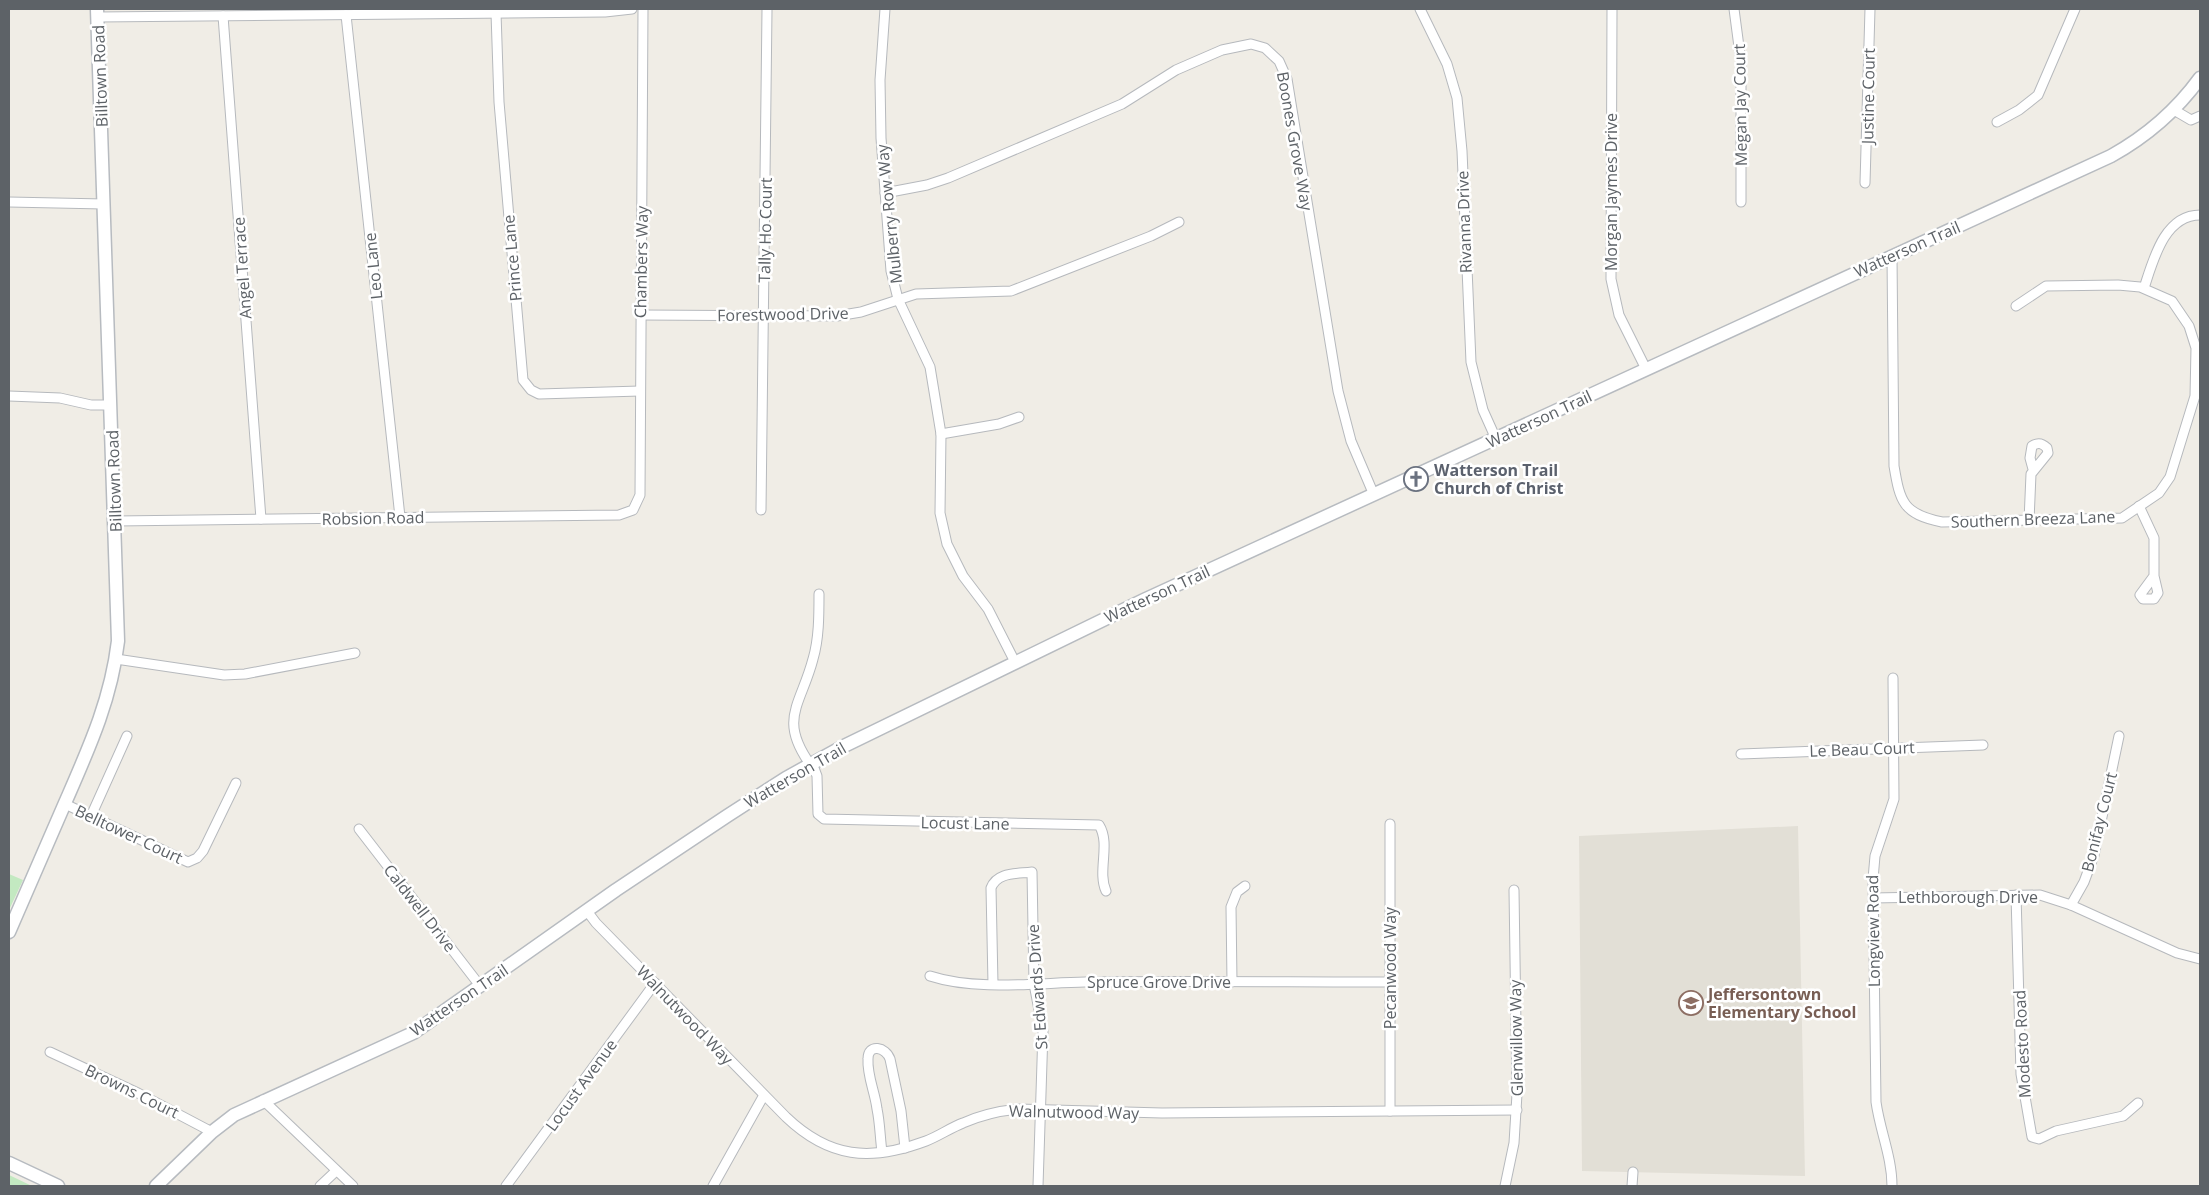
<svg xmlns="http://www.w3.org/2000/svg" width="2209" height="1195" font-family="'Open Sans',sans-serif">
	<rect width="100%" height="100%" fill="#f0ede6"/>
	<polygon fill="#e2dfd6" points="1798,826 1805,1176 1582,1171 1579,836"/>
	<g fill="#c3e9c1">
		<polygon points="9,874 23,880 9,910"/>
		<polygon points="9,1175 32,1186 9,1186"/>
	</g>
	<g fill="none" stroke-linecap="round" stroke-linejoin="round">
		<defs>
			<g id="minor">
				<polyline points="885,9 880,80 881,138 891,271 898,299 930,367 941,434 940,513 947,544 963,576 988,609 1015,662"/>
				<polyline points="1420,9 1447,64 1457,98 1462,151 1471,362 1483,410 1496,439"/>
				<polyline points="1612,9 1611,279 1619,315 1646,369"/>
				<polyline points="1734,9 1741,62 1741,202"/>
				<polyline points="496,13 499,102 523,380 531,390 539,394 640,391"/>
				<polyline points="346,15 400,517"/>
				<polyline points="223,16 261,519"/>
				<polyline points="98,17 605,12 632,9"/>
				<polyline points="2174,110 2191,120 2200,116"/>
				<polyline points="1997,122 2019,110 2038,95 2075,9"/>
				<polyline points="1865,183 1870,9"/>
				<polyline points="885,193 927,185 948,178 1122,104 1176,70 1222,50 1251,44 1265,48 1279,61 1287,79 1338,391 1351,441 1374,495"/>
				<polyline points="9,202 104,204"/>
				<path d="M 1892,256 L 1894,466 C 1900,502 1903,514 1942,522 L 2122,518 L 2159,493 L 2170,477 L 2195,396 L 2196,348 L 2189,326 L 2172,301 L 2140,287 L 2118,285 L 2046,286 L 2016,306"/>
				<path d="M 2144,288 C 2153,261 2164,215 2200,215"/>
				<polyline points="641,315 837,316 861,312 916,294 1011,291 1151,236 1179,222"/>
				<polyline points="9,396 60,398 91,405 111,405"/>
				<polyline points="941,434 999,424 1019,417"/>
				<polyline points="2139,506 2154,538 2154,576 2158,593 2154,599 2143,599 2140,595 2154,576"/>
				<polyline points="761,510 767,10"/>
				<polyline points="116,521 619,515 633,510 640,495 643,9"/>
				<path d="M 2029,521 L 2031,474 L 2048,453 L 2047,448 C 2042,443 2038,442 2032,446 L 2030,458 L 2033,469"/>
				<polyline points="116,659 224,675 245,674 355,653"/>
				<polyline points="1741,754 1983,745"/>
				<path d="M 812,763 L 817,776 L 818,814 L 824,819 L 1099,825 C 1111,844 1097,871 1106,891"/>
				<path d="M 810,764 C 778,719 801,705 813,659 C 819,639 819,615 819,594"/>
				<polyline points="65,804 188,862 197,858 203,851 236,783"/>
				<polyline points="91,816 127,736"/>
				<polyline points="359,829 481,987"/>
				<polyline points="2016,895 2021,1074 2032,1137 2039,1139 2056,1131 2123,1116 2138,1103"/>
				<polyline points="1873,898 2040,895 2071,905 2177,953 2200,959"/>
				<polyline points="2071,905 2084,882 2094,855 2119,736"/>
				<path d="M 587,911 L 596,923 L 786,1117 C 829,1158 870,1162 926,1141 C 939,1136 950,1128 963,1123 C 981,1115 999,1111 1018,1109 L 1162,1113 L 1517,1110"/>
				<path d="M 930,976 C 976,991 1036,983 1085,982 C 1186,981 1288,982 1389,982"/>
				<polyline points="1232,982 1231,907 1237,892 1245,886"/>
				<path d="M 993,984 L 991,888 C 997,872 1016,874 1032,872 L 1034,984 L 1043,1031 L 1038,1186"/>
				<polyline points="50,1052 138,1093 212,1132"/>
				<polyline points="263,1100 353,1186"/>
				<polyline points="1390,1111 1390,824"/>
				<path d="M 882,1152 C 880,1137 880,1123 877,1109 C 875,1092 867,1076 868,1059 C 868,1043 886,1047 890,1059 L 901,1111 L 905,1148"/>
				<polyline points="320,1186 336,1171"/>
				<polyline points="506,1186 655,983"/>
				<polyline points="713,1186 764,1095"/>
				<polyline points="1505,1186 1514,1143 1517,1094 1514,890"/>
				<polyline points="1632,1186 1633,1172"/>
				<path d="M 1892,1186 C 1892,1157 1880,1131 1876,1102 L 1873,879 L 1875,856 L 1894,799 L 1893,678"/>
			</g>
			<g id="secondary">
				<path d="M 9,932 C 28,889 46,846 65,803 C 89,748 111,700 118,641 L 97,9"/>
				<polyline points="9,1163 58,1186"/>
				<path d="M 156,1186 L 212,1132 L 234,1115 L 413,1033 L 616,890 L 727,816 L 786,778 L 842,747 L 1146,599 L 2111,156 C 2147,136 2176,111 2200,78"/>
			</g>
		</defs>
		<use href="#minor" stroke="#b6b9bd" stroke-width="11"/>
		<use href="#secondary" stroke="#b7bbc0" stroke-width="15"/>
		<use href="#minor" stroke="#fff" stroke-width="9"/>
		<use href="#secondary" stroke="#fff" stroke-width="12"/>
	</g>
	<defs>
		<symbol id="church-ring" viewBox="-11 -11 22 22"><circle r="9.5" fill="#fff" stroke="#6b7280" stroke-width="1.5"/><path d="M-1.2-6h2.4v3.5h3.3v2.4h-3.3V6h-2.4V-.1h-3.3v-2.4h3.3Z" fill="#6b7280"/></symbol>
		<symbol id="school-ring" viewBox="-11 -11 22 22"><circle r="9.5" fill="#fff" stroke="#8d6e63" stroke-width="1.5"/><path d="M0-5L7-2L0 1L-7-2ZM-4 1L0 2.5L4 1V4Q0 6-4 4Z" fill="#8d6e63"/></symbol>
	</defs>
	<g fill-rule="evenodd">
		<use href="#church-ring" x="1402" y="465" width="28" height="28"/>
		<use href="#school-ring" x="1677" y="989" width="28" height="28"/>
	</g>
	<g text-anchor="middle" stroke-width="5" stroke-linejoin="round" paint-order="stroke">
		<g font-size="16" fill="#5d6267" stroke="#fff">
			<text transform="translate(100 76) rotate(-92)" y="6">Billtown Road</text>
			<text transform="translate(1868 96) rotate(-89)" y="6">Justine Court</text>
			<text transform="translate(1740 105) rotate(-91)" y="6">Megan Jay Court</text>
			<text transform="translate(1295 141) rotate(80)" y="6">Boones Grove Way</text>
			<text transform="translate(1611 192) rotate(-90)" y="6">Morgan Jaymes Drive</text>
			<text transform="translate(889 214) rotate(-96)" y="6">Mulberry Row Way</text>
			<text transform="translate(1464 222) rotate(-92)" y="6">Rivanna Drive</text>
			<text transform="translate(765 230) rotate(-89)" y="6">Tally Ho Court</text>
			<text transform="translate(1907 249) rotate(-24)" y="6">Watterson Trail</text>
			<text transform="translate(512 258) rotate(-95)" y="6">Prince Lane</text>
			<text transform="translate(641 262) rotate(-89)" y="6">Chambers Way</text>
			<text transform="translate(373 266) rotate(-96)" y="6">Leo Lane</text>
			<text transform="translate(242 268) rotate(-94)" y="6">Angel Terrace</text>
			<text transform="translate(783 314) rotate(-1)" y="6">Forestwood Drive</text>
			<text transform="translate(1539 419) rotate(-25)" y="6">Watterson Trail</text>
			<text transform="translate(114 481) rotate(-92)" y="6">Billtown Road</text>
			<text transform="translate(373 518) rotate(-1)" y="6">Robsion Road</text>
			<text transform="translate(2033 519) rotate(-2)" y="6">Southern Breeza Lane</text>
			<text transform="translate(1157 594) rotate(-25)" y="6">Watterson Trail</text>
			<text transform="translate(1862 749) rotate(-2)" y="6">Le Beau Court</text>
			<text transform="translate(795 775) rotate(-30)" y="6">Watterson Trail</text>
			<text transform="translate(2099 822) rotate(-76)" y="6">Bonifay Court</text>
			<text transform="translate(965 823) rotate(1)" y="6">Locust Lane</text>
			<text transform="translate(129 834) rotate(25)" y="6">Belltower Court</text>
			<text x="1968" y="903">Lethborough Drive</text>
			<text transform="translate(420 908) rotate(52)" y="6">Caldwell Drive</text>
			<text transform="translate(1873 931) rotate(-91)" y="6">Longview Road</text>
			<text transform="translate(1390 968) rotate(-90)" y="6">Pecanwood Way</text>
			<text x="1159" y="988">Spruce Grove Drive</text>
			<text transform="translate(1037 987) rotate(-94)" y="6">St Edwards Drive</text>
			<text transform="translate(459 1000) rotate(-34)" y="6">Watterson Trail</text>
			<text transform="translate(685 1015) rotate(46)" y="6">Walnutwood Way</text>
			<text transform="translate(1516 1038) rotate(-91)" y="6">Glenwillow Way</text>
			<text transform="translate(2022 1044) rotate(-93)" y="6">Modesto Road</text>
			<text transform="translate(581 1085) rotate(-54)" y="6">Locust Avenue</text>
			<text transform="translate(132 1091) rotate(26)" y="6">Browns Court</text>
			<text transform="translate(1074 1112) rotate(1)" y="6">Walnutwood Way</text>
		</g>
		<g font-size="16" font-weight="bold" fill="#5b616d" stroke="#fff" text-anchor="start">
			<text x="1434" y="476">Watterson Trail<tspan x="1434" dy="18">Church of Christ</tspan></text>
		</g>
		<g font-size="16" font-weight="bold" fill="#785e54" stroke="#fff" text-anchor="start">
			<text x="1708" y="1000">Jeffersontown<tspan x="1708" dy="18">Elementary School</tspan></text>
		</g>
	</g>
	<rect width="2209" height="1195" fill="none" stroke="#5d6267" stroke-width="20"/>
</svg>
